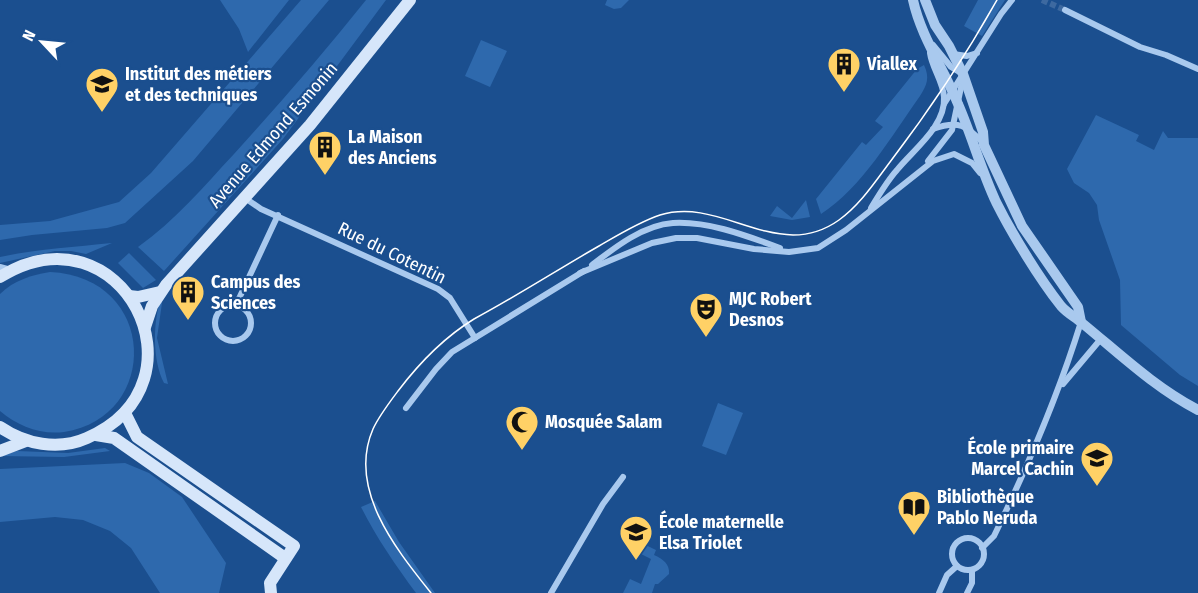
<svg xmlns="http://www.w3.org/2000/svg" width="1198" height="593" font-family="'Fira Sans Condensed',sans-serif">
	<rect width="100%" height="100%" fill="#1b4f8f"/>
	<g fill="#2e69ad">
		<polygon points="220,0 289,0 248,52 239,29"/>
		<polygon points="301,0 329,0 193,161 125,223 107,228 32,235 0,240 0,225 50,221 119,202 151,173"/>
		<path d="M 366,0 L 386,0 L 283,139 L 164,271 L 138,247 C 175,221 204,186 234,154 C 279,104 324,53 366,0 Z"/>
		<polygon points="607,0 629,0 621,8 614,9 605,5"/>
		<polygon points="978,0 1005,0 982,36 964,26"/>
		<polygon points="481,40 507,51 490,87 465,76"/>
		<path d="M 924,65 C 930,78 927,85 920,96 C 892,135 862,188 821,214 L 816,199 L 862,142 L 866,145 L 883,127 L 875,121 L 917,69 Z"/>
		<polygon points="1096,115 1139,135 1136,141 1154,150 1163,131 1168,138 1198,138 1198,386 1180,375 1121,325 1120,280 1099,220 1097,205 1089,193 1074,183 1067,169"/>
		<polygon points="806,200 810,217 792,220 770,216 777,206 792,218"/>
		<path d="M 112,243 L 86,254 L 71,251 L 55,251 L 0,263 L 0,257 C 37,249 74,247 112,243 Z"/>
		<polygon points="129,253 156,280 143,288 118,263"/>
		<path d="M 50,272 C 158,277 161,417 64,432 C 40,435 18,426 0,411 L 0,294 C 14,280 32,275 50,272 Z"/>
		<path d="M 161,298 L 162,303 L 157,338 L 168,384 L 164,383 C 152,360 153,321 161,298 Z"/>
		<polygon points="718,403 743,413 726,455 702,446"/>
		<polygon points="105,448 110,451 64,457 0,456 17,451 68,453"/>
		<polygon points="125,463 149,473 182,497 226,563 219,593 160,593 131,548 110,531 83,520 55,517 0,522 0,469"/>
		<path d="M 375,501 L 399,542 L 435,593 L 416,593 C 396,566 376,537 361,507 Z"/>
		<path d="M 633,539 L 656,550 L 654,555 C 663,559 670,564 669,574 L 658,584 L 655,584 L 652,593 L 623,593 L 630,579 L 641,584 L 651,559 L 629,548 Z"/>
	</g>
	<g fill="none" stroke-linecap="round" stroke-linejoin="round">
		<polyline stroke="#3d69a0" stroke-width="6" stroke-dasharray="6 3" stroke-linecap="butt" points="1042,0 1065,10"/>
		<g stroke="#a9c9ee" stroke-width="6">
			<polyline points="1065,10 1140,47 1166,55 1198,69"/>
			<polyline points="933,45 951,67 961,73"/>
			<polyline points="953,54 967,56 977,53"/>
			<polyline points="944,104 1001,14 1012,0"/>
			<path d="M 933,129 C 958,120 967,125 984,144"/>
			<polyline points="928,161 952,130 963,78"/>
			<polyline points="245,198 261,209 438,289 450,298 475,338"/>
			<path d="M 871,208 C 879,195 887,181 897,170 C 913,150 946,126 944,97 C 943,81 932,68 930,53"/>
			<path d="M 592,265 C 614,248 643,225 673,223 C 709,221 747,236 780,248"/>
			<polyline points="0,267 11,270"/>
			<polyline points="580,273 652,243 676,238 697,238 754,249 789,252 818,248 846,230 933,161 954,154 972,163 980,173"/>
			<polyline points="236,305 278,215"/>
			<circle cx="233" cy="323" r="18"/>
			<polyline points="1063,384 1100,340"/>
			<polyline points="406,408 436,369 452,352 584,271"/>
			<circle cx="968" cy="554" r="16"/>
			<path d="M 982,548 L 994,536 C 1028,466 1058,396 1081,322"/>
			<polyline points="551,593 603,504 623,477"/>
			<polyline points="939,593 947,575 957,566"/>
			<polyline points="967,593 972,583 972,570"/>
		</g>
		<g stroke="#a9c9ee" stroke-width="10">
			<path d="M 913,0 C 921,37 944,69 958,104 C 972,136 981,170 996,202 C 1012,234 1039,278 1061,306 C 1067,313 1075,317 1082,323 C 1120,354 1154,387 1198,410"/>
			<polyline points="925,0 935,25 949,46 963,74 983,132 984,145 1022,226 1078,307 1081,322"/>
		</g>
		<g stroke="#d6e6fa" stroke-width="12">
			<path d="M 0,277 C 121,202 214,383 87,438 C 58,451 25,444 0,427"/>
			<polyline points="129,296 138,297 160,292"/>
			<polyline points="145,327 152,306 166,285 310,125 410,0"/>
			<polyline points="125,413 137,437 294,546 270,583 271,593"/>
			<polyline points="96,435 114,438 285,558"/>
			<polyline points="0,451 26,441"/>
		</g>
		<path stroke="#fff" stroke-width="1.5" d="M 431,593 C 396,549 347,489 373,429 C 379,416 389,403 398,391 C 420,362 443,338 474,319 C 517,296 557,270 599,246 C 618,235 639,222 660,215 C 707,201 747,234 793,235 C 810,235 825,230 839,220 C 860,205 875,182 890,162 C 929,111 965,57 997,0"/>
	</g>
	<defs>
		<symbol id="building-pin" viewBox="-11 -11 22 30"><path d="M0 17L-7.5 6A9.5 9.5 0 1 1 7.5 6Z" fill="#ffd166" stroke="#1b4f8f"/><path d="M-4-6H4V6H1V3H-1V6H-4ZM-2.5-4.3h1.7v1.8h-1.7ZM.8-4.3h1.7v1.8H.8ZM-2.5-1h1.7V.8h-1.7ZM.8-1h1.7V.8H.8Z" fill="#111"/></symbol>
		<symbol id="university-pin" viewBox="-11 -11 22 30"><path d="M0 17L-7.5 6A9.5 9.5 0 1 1 7.5 6Z" fill="#ffd166" stroke="#1b4f8f"/><path d="M0-5L7-2L0 1L-7-2ZM-4 1L0 2.5L4 1V4Q0 6-4 4Z" fill="#111"/></symbol>
		<symbol id="theatre-pin" viewBox="-11 -11 22 30"><path d="M0 17L-7.5 6A9.5 9.5 0 1 1 7.5 6Z" fill="#ffd166" stroke="#1b4f8f"/><path d="M-5-5.5Q0-4 5-5.5V0Q5 5 0 6Q-5 5-5 0ZM-3.3-2.5H-1v1.5H-3.3ZM1-2.5H3.3v1.5H1ZM-2.8 1Q0 5.5 2.8 1Z" fill="#111"/></symbol>
		<symbol id="mosque-pin" viewBox="-11 -11 22 30"><path d="M0 17L-7.5 6A9.5 9.5 0 1 1 7.5 6Z" fill="#ffd166" stroke="#1b4f8f"/><path d="M3.5-4.9A6 6 0 1 0 3.5 4.9A5 5 0 1 1 3.5-4.9Z" fill="#111"/></symbol>
		<symbol id="school-pin" viewBox="-11 -11 22 30"><path d="M0 17L-7.5 6A9.5 9.5 0 1 1 7.5 6Z" fill="#ffd166" stroke="#1b4f8f"/><path d="M0-5L7-2L0 1L-7-2ZM-4 1L0 2.5L4 1V4Q0 6-4 4Z" fill="#111"/></symbol>
		<symbol id="library-pin" viewBox="-11 -11 22 30"><path d="M0 17L-7.5 6A9.5 9.5 0 1 1 7.5 6Z" fill="#ffd166" stroke="#1b4f8f"/><path d="M-6-4Q-3-5.5-.7-3.5V5Q-3 3-6 4ZM6-4Q3-5.5 .7-3.5V5Q3 3 6 4Z" fill="#111"/></symbol>
	</defs>
	<g fill-rule="evenodd">
		<use href="#building-pin" x="825" y="45" width="38" height="52"/>
		<use href="#university-pin" x="83" y="65" width="38" height="52"/>
		<use href="#building-pin" x="306" y="128" width="38" height="52"/>
		<use href="#building-pin" x="169" y="273" width="38" height="52"/>
		<use href="#theatre-pin" x="687" y="290" width="38" height="52"/>
		<use href="#mosque-pin" x="503" y="403" width="38" height="52"/>
		<use href="#school-pin" x="1078" y="439" width="38" height="52"/>
		<use href="#library-pin" x="895" y="488" width="38" height="52"/>
		<use href="#school-pin" x="617" y="513" width="38" height="52"/>
	</g>
	<g text-anchor="middle" stroke-width="4.5" stroke-linejoin="round" paint-order="stroke">
		<g font-size="18" font-weight="bold" fill="#fff" stroke="#1b4f8f" text-anchor="start">
			<text x="867" y="70">Viallex</text>
			<text x="125" y="80">Institut des métiers<tspan x="125" dy="21">et des techniques</tspan></text>
			<text x="348" y="143">La Maison<tspan x="348" dy="21">des Anciens</tspan></text>
			<text x="211" y="288">Campus des<tspan x="211" dy="21">Sciences</tspan></text>
			<text x="729" y="305">MJC Robert<tspan x="729" dy="21">Desnos</tspan></text>
			<text x="545" y="428">Mosquée Salam</text>
			<text x="1074" y="454" text-anchor="end">École primaire<tspan x="1074" dy="21">Marcel Cachin</tspan></text>
			<text x="937" y="503">Bibliothèque<tspan x="937" dy="21">Pablo Neruda</tspan></text>
			<text x="659" y="528">École maternelle<tspan x="659" dy="21">Elsa Triolet</tspan></text>
		</g>
		<g font-size="18" fill="#fff" stroke="#1b4f8f">
			<text transform="translate(273 135) rotate(-49)" y="6">Avenue Edmond Esmonin</text>
			<text transform="translate(392 253) rotate(26)" y="6">Rue du Cotentin</text>
		</g>
	</g>
	<g transform="translate(42 42) rotate(296)" stroke="#1b4f8f" stroke-width="4.5" paint-order="stroke">
	<path d="M0-4.5L10 22L0 15L-10 22Z" fill="#ffffff"/>
	<text y="-9" font-size="16" font-weight="bold" text-anchor="middle" fill="#ffffff">N</text>
	</g>
</svg>
